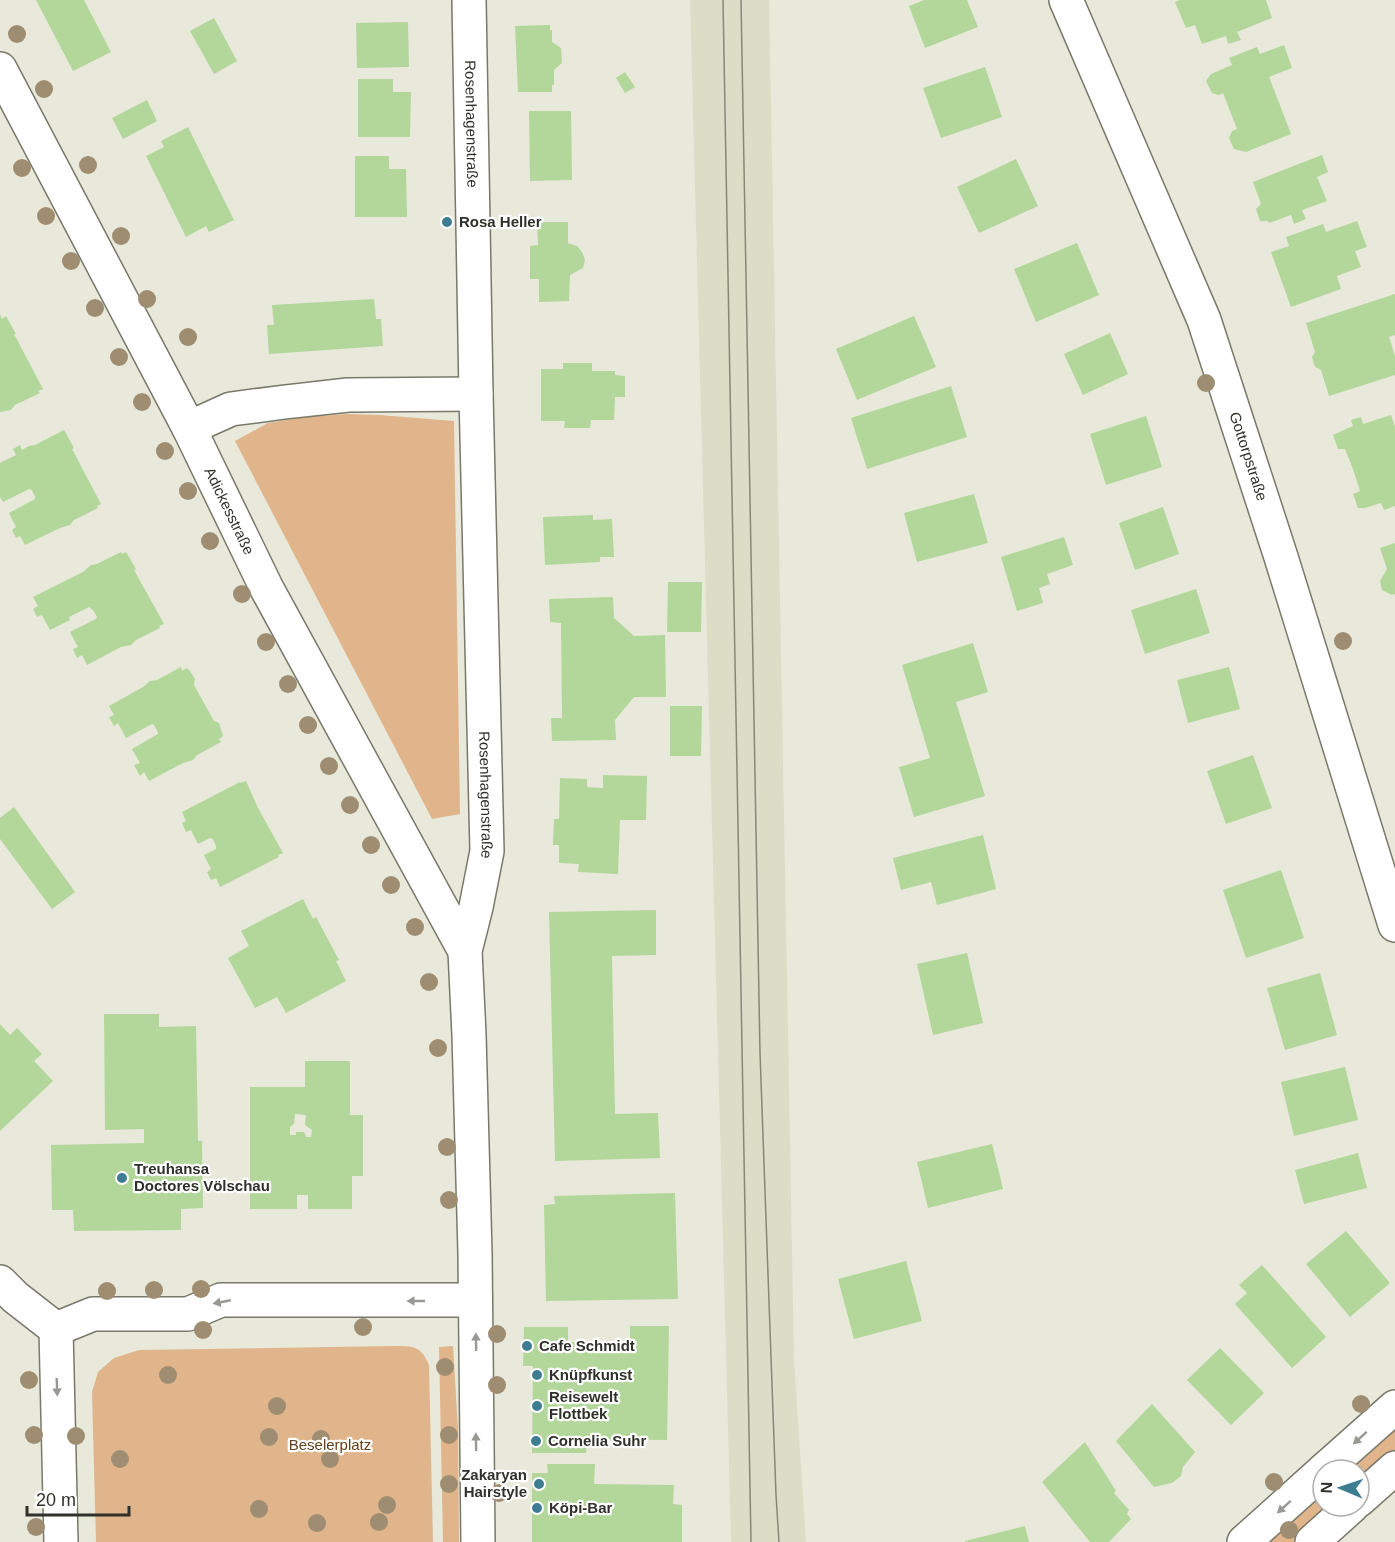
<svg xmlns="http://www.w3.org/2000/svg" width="1395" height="1542" font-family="Arial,sans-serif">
	<rect width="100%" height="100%" fill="#e8e9da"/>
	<polygon fill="#dcddc7" points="690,0 769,0 794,1359 806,1542 731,1542"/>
	<g fill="#e0b58b">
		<polygon points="347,414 380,415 454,421 460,814 432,819 235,441 268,423 305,417"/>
		<path d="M 395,1346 C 414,1346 421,1346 429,1365 L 433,1542 L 96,1542 L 92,1392 L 98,1372 L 114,1358 L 139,1350 Z"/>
		<polygon points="453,1346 458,1429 459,1542 443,1542 439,1347"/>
		<polygon points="1395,1424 1395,1454 1359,1487 1359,1470 1343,1470"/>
		<polygon points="1323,1488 1323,1506 1338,1506 1298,1542 1262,1542"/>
	</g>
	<g fill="#b3d69b" fill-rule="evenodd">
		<polygon points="36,0 84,0 111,52 73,71"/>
		<polygon points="924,0 967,0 978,27 925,48 909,6"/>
		<polygon points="1180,0 1266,0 1272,18 1237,32 1241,40 1228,44 1226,36 1202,44 1195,25 1186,28 1175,2"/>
		<polygon points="214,18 237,61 214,74 190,31"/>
		<polygon points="408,22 409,67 357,68 356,23"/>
		<polygon points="550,25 550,30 552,30 552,42 561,48 562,63 554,70 554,85 552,85 552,92 518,92 515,26"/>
		<polygon points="1284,45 1292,68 1269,77 1291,134 1246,152 1234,149 1229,138 1232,131 1237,129 1223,93 1219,95 1212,93 1206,81 1211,74 1232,65 1229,58 1257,47 1260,54"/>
		<polygon points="985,67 1002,117 941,138 923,88"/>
		<polygon points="625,72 635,87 625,93 616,78"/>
		<polygon points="358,79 393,79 393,92 411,92 410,137 358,137"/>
		<polygon points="147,100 157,121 123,139 112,118"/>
		<polygon points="529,111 571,111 572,180 530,181"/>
		<polygon points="188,127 234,220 209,232 206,226 186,237 146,156 164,147 161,141"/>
		<polygon points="1322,155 1328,172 1317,177 1327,201 1302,210 1306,219 1294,224 1291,215 1269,223 1268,221 1260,221 1256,209 1261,204 1253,182"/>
		<polygon points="355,156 389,156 389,169 406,169 407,217 355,217"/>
		<polygon points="1016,159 1038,206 979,233 957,187"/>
		<polygon points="1357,221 1367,247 1355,251 1361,267 1337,276 1341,289 1291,307 1271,252 1289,246 1286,237 1323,224 1326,232"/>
		<polygon points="537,222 568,222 568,243 577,246 582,252 585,260 583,268 570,275 569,301 539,302 539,279 530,279 530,246 538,245"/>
		<polygon points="1077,243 1099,295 1036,322 1014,269"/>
		<polygon points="1395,294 1395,335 1389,337 1395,356 1395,375 1329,396 1321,370 1315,367 1312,357 1315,352 1306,323"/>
		<polygon points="374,299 376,319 381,319 383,346 269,354 267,325 274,325 272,305"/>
		<polygon points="0,314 2,319 6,316 16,334 14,334 43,389 38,391 40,393 15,405 11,410 0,412"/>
		<polygon points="914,316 936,367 857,400 836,349"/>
		<polygon points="1110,333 1128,374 1083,395 1064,354"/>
		<polygon points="563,363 592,363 592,371 615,371 615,375 625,376 625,397 615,397 614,420 591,420 590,428 564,428 565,421 541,421 541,369 563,369"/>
		<polygon points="951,386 967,437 867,469 851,418"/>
		<polygon points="1391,415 1395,427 1395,506 1384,510 1381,503 1365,508 1358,508 1353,494 1360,491 1353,469 1345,449 1338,449 1333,435 1353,426 1351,420 1361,417 1363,424"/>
		<polygon points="1146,416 1162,467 1106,485 1090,434"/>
		<polygon points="64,430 74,448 72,449 101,504 97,506 98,508 74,520 70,525 60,528 25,545 20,536 16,538 12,530 16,527 9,513 35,499 35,497 32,490 29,489 3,502 0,497 0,463 16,455 13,449 20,445 22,450 29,446 35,445"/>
		<polygon points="974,494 988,543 917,562 904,513"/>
		<polygon points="1163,507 1179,554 1135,570 1119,523"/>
		<polygon points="593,515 593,520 612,519 614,557 600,557 600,562 545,565 543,517"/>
		<polygon points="1064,537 1073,565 1047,574 1050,584 1039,588 1043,603 1017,611 1001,557"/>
		<polygon points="1395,543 1395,594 1392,595 1382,590 1380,581 1387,569 1380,548"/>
		<polygon points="121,552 122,554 126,552 136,569 134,570 164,624 159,626 160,628 136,640 131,645 121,647 87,665 82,655 77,658 73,649 78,647 70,632 96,619 97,617 93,610 89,607 69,617 70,620 50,630 42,615 37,617 33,609 38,606 33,597 83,572 91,565 97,564"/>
		<polygon points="668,582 702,582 701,632 667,632"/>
		<polygon points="1196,589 1210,633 1145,654 1131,610"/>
		<polygon points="613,597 614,618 634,636 665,635 666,697 634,697 615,720 616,740 552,741 551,718 562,718 561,623 550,622 549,599"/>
		<polygon points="973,643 988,692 956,702 985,796 914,817 899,767 930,758 902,665"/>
		<polygon points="181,667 182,671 187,668 190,671 195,679 194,685 214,721 219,723 223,736 219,739 221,742 197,755 193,760 183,763 149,781 144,772 140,776 134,765 140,763 132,749 158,734 158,732 154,725 152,724 126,738 118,723 114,726 109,717 114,715 109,706 143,687 150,681 157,680"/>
		<polygon points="1229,667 1240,709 1188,723 1177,680"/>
		<polygon points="670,706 702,706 701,756 670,756"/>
		<polygon points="1253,755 1272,808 1226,824 1207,771"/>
		<polygon points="603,775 647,776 646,820 620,820 618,874 578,872 579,864 559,863 559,845 553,845 554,819 559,819 560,778 587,779 587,787 603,788"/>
		<polygon points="246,781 258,808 283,853 278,855 279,857 220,887 216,878 211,880 207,872 211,869 204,855 216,849 216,846 213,839 210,838 198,844 191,830 186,832 182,823 186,821 182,812 240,782 241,783"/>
		<polygon points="14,807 75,892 52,909 0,839 0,818"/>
		<polygon points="983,835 996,889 937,905 931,882 901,890 893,858"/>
		<polygon points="1281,870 1304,938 1246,958 1223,890"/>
		<polygon points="303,899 313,919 316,917 339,960 336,961 346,981 286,1013 277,997 255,1008 228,958 249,946 241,931"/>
		<polygon points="656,910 656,955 612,956 615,1114 658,1113 660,1158 555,1161 549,912"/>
		<polygon points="967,953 983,1023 933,1035 917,964"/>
		<polygon points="1320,973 1337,1035 1285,1050 1267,988"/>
		<polygon points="104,1014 159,1014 159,1027 196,1026 198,1141 202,1141 203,1208 181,1209 181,1230 74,1231 73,1210 52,1210 51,1145 144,1143 144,1129 105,1130"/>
		<polygon points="0,1024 10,1035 17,1028 42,1054 34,1061 53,1081 0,1131"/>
		<path d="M 305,1061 L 350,1061 L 350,1115 L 363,1115 L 363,1176 L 352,1176 L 352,1209 L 308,1209 L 308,1195 L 297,1195 L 297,1209 L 250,1209 L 250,1087 L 305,1087 ZM 295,1114 L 306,1115 L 305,1125 L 312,1130 L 311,1137 L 306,1137 L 304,1132 L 296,1132 L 296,1135 L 290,1135 L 290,1127 L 294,1124 Z"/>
		<polygon points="1345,1067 1358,1120 1294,1136 1281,1082"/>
		<polygon points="992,1144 1003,1189 928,1208 917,1162"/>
		<polygon points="1358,1153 1367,1188 1304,1204 1295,1170"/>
		<polygon points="675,1193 678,1299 546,1301 544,1205 555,1204 554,1196"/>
		<polygon points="1346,1231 1390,1283 1350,1317 1306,1264"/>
		<polygon points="906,1261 922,1321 854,1339 838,1279"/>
		<polygon points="1262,1265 1326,1337 1292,1368 1235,1304 1247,1293 1239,1285"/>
		<polygon points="630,1326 669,1326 667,1440 587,1439 586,1453 532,1453 533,1366 523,1366 524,1327 568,1327 568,1342 630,1342"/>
		<polygon points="1220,1348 1264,1393 1231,1425 1187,1380"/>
		<polygon points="1152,1404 1195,1452 1183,1467 1181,1476 1172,1483 1154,1487 1116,1441"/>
		<polygon points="1085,1442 1116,1491 1114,1493 1129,1510 1127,1514 1131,1519 1109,1542 1090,1542 1042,1482"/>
		<polygon points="547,1464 595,1464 594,1484 674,1485 673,1504 682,1505 682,1542 532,1542 532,1473 548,1473"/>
		<polygon points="1025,1526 1029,1542 965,1542 965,1541"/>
	</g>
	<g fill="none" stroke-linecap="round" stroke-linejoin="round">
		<defs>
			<g id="street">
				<path id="s1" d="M 469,0 L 476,394 L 487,851 L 476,907 L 465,951 L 469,1035 L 475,1253 L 478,1542"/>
				<path id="s2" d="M 1066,0 L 1204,320 L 1281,557 L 1395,925"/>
				<path id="s3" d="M 0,69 L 189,428 L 267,589 L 465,951"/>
				<polyline points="189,428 231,409 285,402 348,395 476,394"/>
				<polyline points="0,1282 15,1297 56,1329"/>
				<polyline points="56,1329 93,1314 188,1314 221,1300 475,1300"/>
				<polyline points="56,1329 61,1542"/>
			</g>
			<g id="secondary">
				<polyline points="1324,1470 1395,1407"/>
				<polyline points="1359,1500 1395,1468"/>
				<polyline points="1244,1542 1323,1471"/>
				<polyline points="1312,1542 1352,1506"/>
			</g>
		</defs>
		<use href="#street" stroke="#78796b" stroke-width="36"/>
		<use href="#secondary" stroke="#78796b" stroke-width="36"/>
		<use href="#street" stroke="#fff" stroke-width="33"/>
		<use href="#secondary" stroke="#fff" stroke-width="33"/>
		<g stroke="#86877c" stroke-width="1.5">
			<polyline points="723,0 751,1542"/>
			<polyline points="741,0 760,1053 776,1495 779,1542"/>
		</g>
	</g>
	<g fill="#9f8d72">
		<circle cx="17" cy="34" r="9"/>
		<circle cx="44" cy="89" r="9"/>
		<circle cx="88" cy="165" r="9"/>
		<circle cx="22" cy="168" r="9"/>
		<circle cx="46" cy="216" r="9"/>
		<circle cx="121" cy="236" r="9"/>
		<circle cx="71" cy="261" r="9"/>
		<circle cx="147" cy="299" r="9"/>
		<circle cx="95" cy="308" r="9"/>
		<circle cx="188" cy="337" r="9"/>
		<circle cx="119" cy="357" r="9"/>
		<circle cx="1206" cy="383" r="9"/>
		<circle cx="142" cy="402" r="9"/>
		<circle cx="165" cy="451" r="9"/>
		<circle cx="188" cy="491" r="9"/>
		<circle cx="210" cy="541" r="9"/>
		<circle cx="242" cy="594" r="9"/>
		<circle cx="1343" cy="641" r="9"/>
		<circle cx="266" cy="642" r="9"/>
		<circle cx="288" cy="684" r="9"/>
		<circle cx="308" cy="725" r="9"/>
		<circle cx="329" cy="766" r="9"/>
		<circle cx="350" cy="805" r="9"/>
		<circle cx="371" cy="845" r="9"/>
		<circle cx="391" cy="885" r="9"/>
		<circle cx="415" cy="927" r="9"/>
		<circle cx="429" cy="982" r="9"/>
		<circle cx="438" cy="1048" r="9"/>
		<circle cx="447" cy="1147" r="9"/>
		<circle cx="449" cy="1200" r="9"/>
		<circle cx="201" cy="1289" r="9"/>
		<circle cx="154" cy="1290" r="9"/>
		<circle cx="107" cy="1291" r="9"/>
		<circle cx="363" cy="1327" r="9"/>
		<circle cx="203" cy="1330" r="9"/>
		<circle cx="497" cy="1334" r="9"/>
		<circle cx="445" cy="1367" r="9"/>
		<circle cx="168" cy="1375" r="9"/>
		<circle cx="29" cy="1380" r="9"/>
		<circle cx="497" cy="1385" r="9"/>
		<circle cx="1361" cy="1404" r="9"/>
		<circle cx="277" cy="1406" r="9"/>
		<circle cx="34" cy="1435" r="9"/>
		<circle cx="449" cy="1435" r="9"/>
		<circle cx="76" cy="1436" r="9"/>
		<circle cx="269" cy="1437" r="9"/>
		<circle cx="321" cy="1439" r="9"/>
		<circle cx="120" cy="1459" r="9"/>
		<circle cx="330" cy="1459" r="9"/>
		<circle cx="1274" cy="1482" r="9"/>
		<circle cx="449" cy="1484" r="9"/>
		<circle cx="499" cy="1493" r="9"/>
		<circle cx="387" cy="1505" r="9"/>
		<circle cx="259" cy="1509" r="9"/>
		<circle cx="379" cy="1522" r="9"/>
		<circle cx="317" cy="1523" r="9"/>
		<circle cx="36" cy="1527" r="9"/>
		<circle cx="1289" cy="1530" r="9"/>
	</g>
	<defs><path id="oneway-solid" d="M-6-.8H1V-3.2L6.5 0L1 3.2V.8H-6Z" transform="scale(1.5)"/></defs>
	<g fill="#989895">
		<use href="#oneway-solid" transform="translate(416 1301) rotate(-180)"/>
		<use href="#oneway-solid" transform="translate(222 1302) rotate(169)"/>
		<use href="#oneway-solid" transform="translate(476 1342) rotate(-91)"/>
		<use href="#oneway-solid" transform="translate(57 1387) rotate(88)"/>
		<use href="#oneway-solid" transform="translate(1360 1438) rotate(138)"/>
		<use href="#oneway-solid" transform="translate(476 1442) rotate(-91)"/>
		<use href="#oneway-solid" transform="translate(1284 1507) rotate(138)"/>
	</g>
	<g fill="#3e7c91" stroke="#fff" stroke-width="2">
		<circle cx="447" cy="222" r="6"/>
		<circle cx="122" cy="1178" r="6"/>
		<circle cx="527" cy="1346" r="6"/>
		<circle cx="537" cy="1375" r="6"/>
		<circle cx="537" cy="1406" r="6"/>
		<circle cx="536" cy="1441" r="6"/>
		<circle cx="539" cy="1484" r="6"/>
		<circle cx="537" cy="1508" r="6"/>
	</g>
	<g text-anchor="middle" stroke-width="4.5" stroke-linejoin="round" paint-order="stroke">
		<g font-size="15" fill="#31312b" stroke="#fff">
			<text dy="5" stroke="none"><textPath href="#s1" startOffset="124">Rosenhagenstraße</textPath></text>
			<text dy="5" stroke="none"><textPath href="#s2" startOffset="492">Gottorpstraße</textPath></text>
			<text dy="5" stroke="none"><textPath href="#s3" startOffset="498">Adickesstraße</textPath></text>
			<text dy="5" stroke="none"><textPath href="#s1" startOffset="795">Rosenhagenstraße</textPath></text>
		</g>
		<g font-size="15" font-weight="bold" fill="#31312b" stroke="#fff" text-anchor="start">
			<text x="459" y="227">Rosa Heller</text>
			<text x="134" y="1174">Treuhansa<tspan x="134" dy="17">Doctores Völschau</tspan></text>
			<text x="539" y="1351">Cafe Schmidt</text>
			<text x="549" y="1380">Knüpfkunst</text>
			<text x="549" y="1402">Reisewelt<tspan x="549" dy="17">Flottbek</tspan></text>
			<text x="548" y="1446">Cornelia Suhr</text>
			<text x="527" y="1480" text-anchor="end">Zakaryan<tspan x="527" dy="17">Hairstyle</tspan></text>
			<text x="549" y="1513">Köpi-Bar</text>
		</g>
		<g font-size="15" fill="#64411c" stroke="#fff">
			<text x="330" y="1450">Beselerplatz</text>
		</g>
	</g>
	<g transform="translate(1341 1488) rotate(272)"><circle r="28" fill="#ffffff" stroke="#adadaa" stroke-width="1.5"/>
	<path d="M0-4.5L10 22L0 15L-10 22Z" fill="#3e7c91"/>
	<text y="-9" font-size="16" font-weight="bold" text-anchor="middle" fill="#31312b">N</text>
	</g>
	<path d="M27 1506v9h102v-9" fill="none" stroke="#31312b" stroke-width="3"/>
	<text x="36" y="1506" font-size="18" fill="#31312b" stroke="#ffffff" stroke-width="4.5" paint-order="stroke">20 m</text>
</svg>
